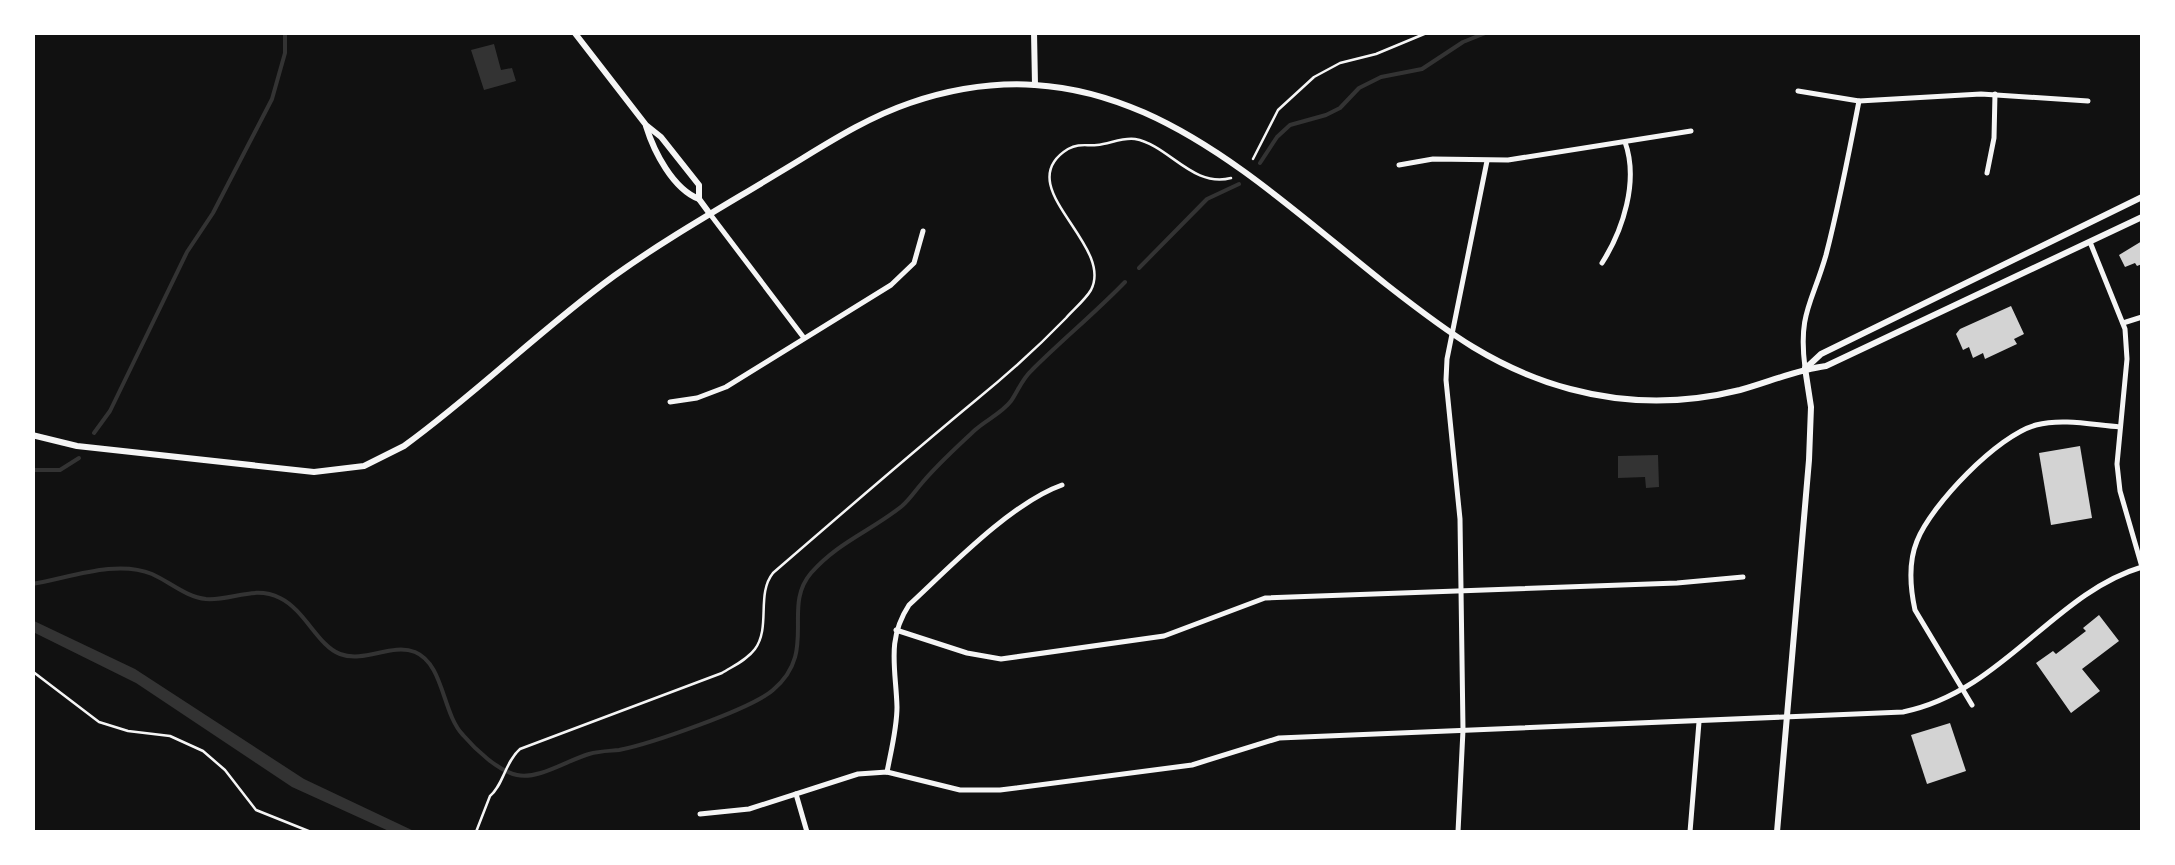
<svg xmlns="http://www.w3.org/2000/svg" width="2175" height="865" font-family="'Nunito Sans',sans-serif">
	<rect width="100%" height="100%" fill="#111"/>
	<g fill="#333">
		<polygon points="494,44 501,70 512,68 516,81 484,90 471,50"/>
		<polygon points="1658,455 1659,487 1646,488 1645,477 1618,478 1618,456"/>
		<polygon points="32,620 135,669 304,779 416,832 391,832 292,787 136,683 33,632"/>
	</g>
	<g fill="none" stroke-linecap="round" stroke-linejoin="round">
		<g stroke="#333" stroke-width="4">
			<polyline points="1260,163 1277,137 1290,125 1326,115 1340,108 1359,88 1381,77 1422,69 1463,42 1488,32"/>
			<polyline points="1139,268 1207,199 1239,184"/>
			<polyline points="94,433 110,411 187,252 213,213 272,99 285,53 285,32"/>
			<polyline points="32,470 60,470 79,458"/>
			<path d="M 32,584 C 69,578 116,559 152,574 C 170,582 186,597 206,599 C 232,601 254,585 280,598 C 305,610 318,646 340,654 C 365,663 391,643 415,652 C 444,664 442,713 463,735 C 475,749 498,771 517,775 C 538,780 568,760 589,754 C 599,751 609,751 619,750 C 650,744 751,709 773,690 C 819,651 781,608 811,573 C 838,542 871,531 902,506 C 910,499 915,491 922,483 C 938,464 957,447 975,430 C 986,420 1002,413 1011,401 C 1018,391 1022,379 1032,370 C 1062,340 1095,313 1125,282"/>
		</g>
	</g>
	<g fill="#d3d3d3">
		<polygon points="2142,241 2142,264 2137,266 2135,263 2125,267 2119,255"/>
		<polygon points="2011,306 2024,334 2014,339 2017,344 1985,359 1983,353 1973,358 1969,347 1963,350 1956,334 1960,329"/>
		<polygon points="2080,446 2092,518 2051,525 2039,453"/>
		<polygon points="2099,615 2119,641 2082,669 2100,691 2071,713 2036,663 2053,651 2056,654 2086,631 2083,628"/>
		<polygon points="1950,723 1966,771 1927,784 1911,735"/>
	</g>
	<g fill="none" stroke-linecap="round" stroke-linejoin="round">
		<g stroke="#f5f5f5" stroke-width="2.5">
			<polyline points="1253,159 1278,110 1314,77 1340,63 1376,54 1429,32"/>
			<polyline points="32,671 99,722 128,731 170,736 203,751 225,770 256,810 311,832"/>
			<path d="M 476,832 L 490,796 C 503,786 505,762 520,749 L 722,673 C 733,666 747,660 755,649 C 771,627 756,594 773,573 C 840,515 908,456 976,400 C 1008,374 1037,348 1066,318 C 1074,309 1085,300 1091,290 C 1115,244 1008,186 1068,149 C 1079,143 1086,146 1097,145 C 1109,144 1123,137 1135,139 C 1169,145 1192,188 1231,178"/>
		</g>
		<g stroke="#f5f5f5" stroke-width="5">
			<polyline points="1798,91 1859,101 1981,94 2088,101"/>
			<polyline points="1399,165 1433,159 1508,160 1691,131"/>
			<polyline points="1987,173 1994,138 1995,94"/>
			<polyline points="710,214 804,338"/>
			<polyline points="2090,242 2125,329 2127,359 2117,464 2120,491 2142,567"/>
			<path d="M 1602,263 C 1623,230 1639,181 1625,142"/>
			<polyline points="2123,323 2142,317"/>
			<path d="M 1805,368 C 1798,313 1812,304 1826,255 C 1839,205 1849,153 1859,101"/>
			<polyline points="670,402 697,398 726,387 891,285 914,263 923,231"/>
			<polyline points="896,630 967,653 1001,659 1164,636 1265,598 1677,583 1743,577"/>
			<path d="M 1972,705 L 1915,610 C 1910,587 1908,563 1917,541 C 1931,505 1998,435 2036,425 C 2063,418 2093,425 2120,427"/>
			<path d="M 887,772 C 891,751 897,728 897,707 C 896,669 886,640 909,605 C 949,568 1011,503 1062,485"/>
			<polyline points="796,794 807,832"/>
			<path d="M 700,814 L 749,809 L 858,774 L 887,772 L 960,790 L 1000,790 L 1192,765 L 1279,738 L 1903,712 C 2002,692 2054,593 2142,567"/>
			<polyline points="1458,832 1463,730 1460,519 1446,380 1447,359 1487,161"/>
			<polyline points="1690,832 1699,722"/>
		</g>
		<g stroke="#f5f5f5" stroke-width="6">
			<polyline points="574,32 646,125 661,137 699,185 699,199 710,214"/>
			<polyline points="1034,32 1035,85"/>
			<path d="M 646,126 C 654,152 673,189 699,199"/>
		</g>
		<g stroke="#f5f5f5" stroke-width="6">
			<polyline points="1806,368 1821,354 2142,197"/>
			<path d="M 32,435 L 77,446 L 314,472 L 364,466 L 404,446 C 477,393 541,329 614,276 C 667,238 724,206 780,172 C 822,147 863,119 910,103 C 1112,34 1242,170 1387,285 C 1447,332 1496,369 1570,389 C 1626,404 1684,404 1740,390 C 1769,382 1796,370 1826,366 L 2142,217"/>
			<polyline points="1777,832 1809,460 1811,407 1805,368"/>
		</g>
	</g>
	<rect width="2175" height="865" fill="none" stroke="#ffffff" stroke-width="70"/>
</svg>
